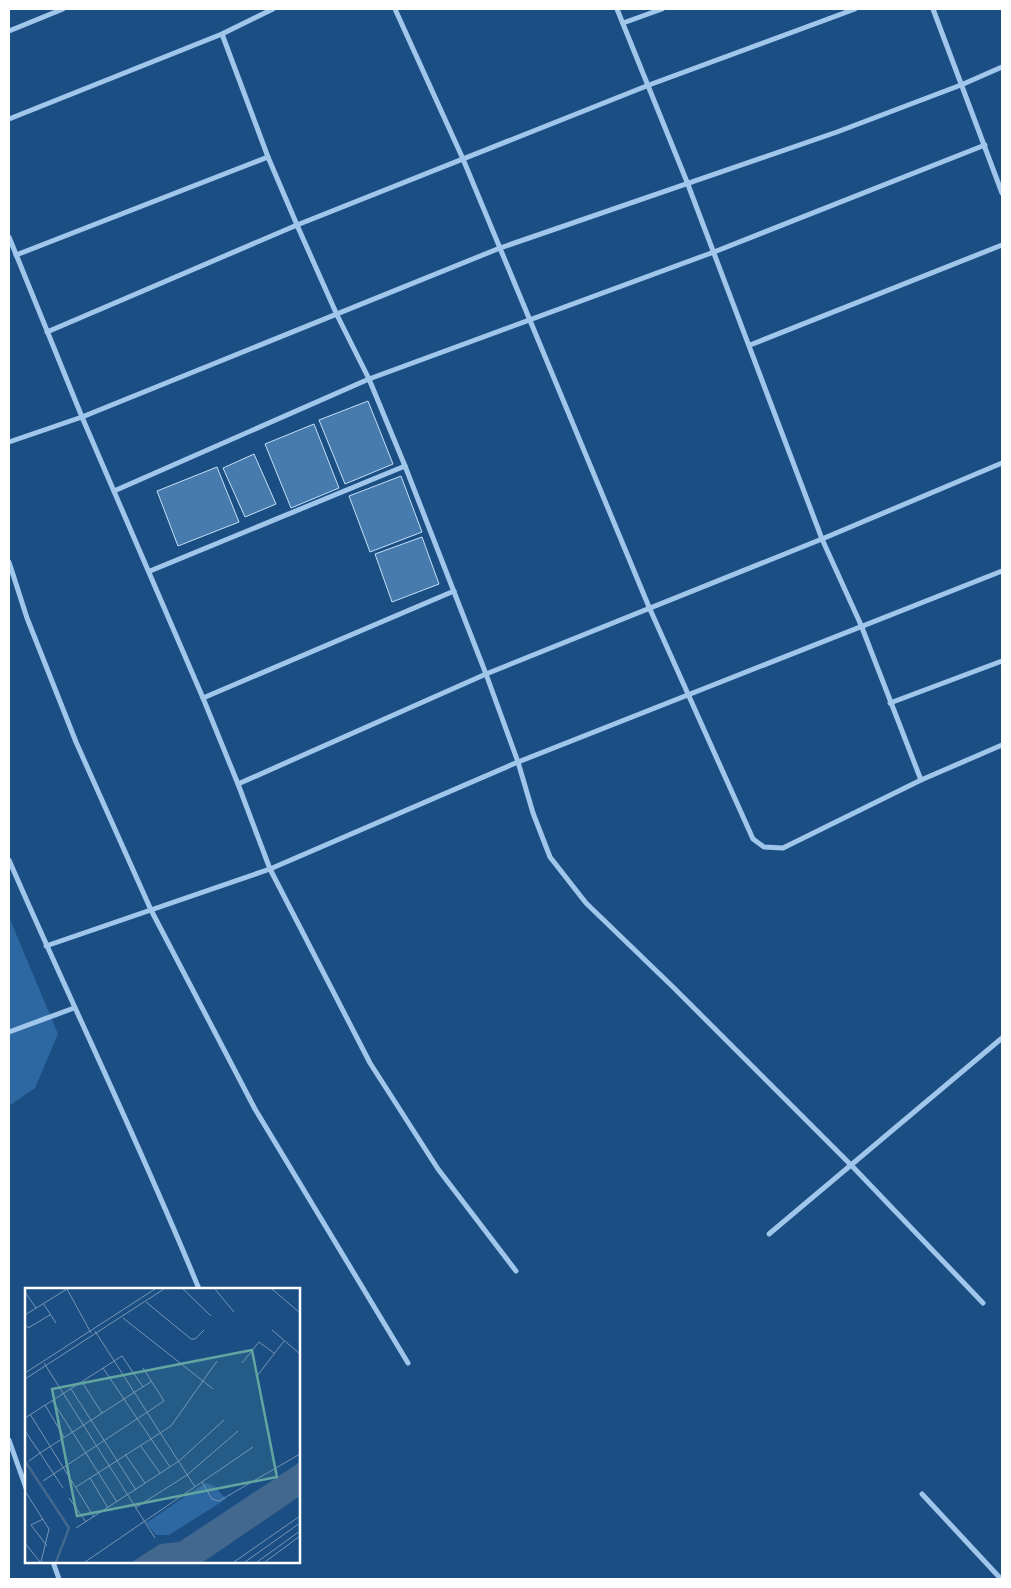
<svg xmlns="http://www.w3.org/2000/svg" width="1011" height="1588" font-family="'Roboto Condensed',sans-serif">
	<rect width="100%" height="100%" fill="#1b4e83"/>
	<polygon fill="#2e68a2" points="9,917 58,1034 35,1088 9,1106"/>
	<g fill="#477bae" stroke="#c5dff8">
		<polygon points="368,401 393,464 345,484 319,420"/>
		<polygon points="314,424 339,488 291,508 265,444"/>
		<polygon points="254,454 276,504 245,517 223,468"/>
		<polygon points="217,467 239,522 178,546 157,491"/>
		<polygon points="401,476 422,532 370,552 349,496"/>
		<polygon points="422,537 439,584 392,602 375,554"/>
	</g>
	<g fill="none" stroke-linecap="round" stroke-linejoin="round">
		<g stroke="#a0c6eb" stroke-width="5">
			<polyline points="395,9 463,159 649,607 753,839 764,847 783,848 921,780 1002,745"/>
			<polyline points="617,9 687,182 822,539 861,625 921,780"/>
			<polyline points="933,9 1002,193"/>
			<polyline points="623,23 662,9"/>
			<polyline points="9,31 63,9"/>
			<polyline points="222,34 268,157 297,225 337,315 369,379 405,466 486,674 518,762 533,813 550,857 586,903 674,988 852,1166 983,1303"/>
			<polyline points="9,119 222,34 273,9"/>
			<polyline points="9,237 82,417 203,698 238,784 270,869 370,1063 438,1169 516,1271"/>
			<polyline points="16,255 268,157"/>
			<polyline points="47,332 297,225 649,85 855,9"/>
			<polyline points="750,345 1002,245"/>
			<polyline points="9,442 82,417 500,248 837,132 961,85 1002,67"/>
			<polyline points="114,491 369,379 714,252 985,145"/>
			<polyline points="9,562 27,618 76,742 151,910 255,1109 408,1363"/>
			<polyline points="150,571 405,466"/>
			<polyline points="203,698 454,591"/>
			<polyline points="890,703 1002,661"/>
			<polyline points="238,784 486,674 822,539 1002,463"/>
			<path d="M 9,860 C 71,1003 140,1144 199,1289"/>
			<polyline points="46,946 270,869 518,762 1002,571"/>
			<polyline points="9,1032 74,1008"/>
			<polyline points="769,1234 1002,1038"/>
			<polyline points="9,1440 26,1488"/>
			<polyline points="922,1494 1001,1579"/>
			<polyline points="53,1562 59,1579"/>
		</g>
	</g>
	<g transform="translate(25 1288)">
		<rect width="275" height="275" fill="#1b4e83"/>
		<path d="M 180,195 L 188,197 L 201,211 L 144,247 L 131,247 L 121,235 Z" fill="#2e68a2"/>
		<path d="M 275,174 L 275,208 L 178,274 L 107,274 L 135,256 L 154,254 Z" fill="#42688f"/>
		<path fill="none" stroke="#42688f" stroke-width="2.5" d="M 0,173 L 44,240 L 31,274"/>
		<path fill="none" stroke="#7695b5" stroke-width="1" d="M 42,1 L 66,45M 158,1 L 186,28M 190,1 L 209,24M 247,1 L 275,25M 0,4 L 11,20M 121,14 L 166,51 L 170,51 L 179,42M 18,15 L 31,35M 0,27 L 42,1M 98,30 L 188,101M 0,36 L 3,40 L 25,27M 247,42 L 275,66M 70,43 L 170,199M 19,75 L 130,250M 217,75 L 234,54 L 249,65M 78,80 L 145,179M 0,85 L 130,1M 232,88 L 259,53M 0,91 L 139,1M 57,94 L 77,125M 46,101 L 111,202M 27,112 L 92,214M 20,117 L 39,149M 5,126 L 69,229M 0,130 L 97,68 L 118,99M 0,143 L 15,165 L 127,93M 115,157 L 135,185M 100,166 L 120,195M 4,173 L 15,165 L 38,200M 65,190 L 83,220M 18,193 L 139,113 L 118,80M 177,194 L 187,211 L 194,213 L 275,166M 51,199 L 146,138 L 192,73M 0,203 L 24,241 L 16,274M 44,210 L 61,234M 110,220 L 162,187 L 213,143M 18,231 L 6,237 L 22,258M 51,240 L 154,173 L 199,132M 0,255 L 15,274M 60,274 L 228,159M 209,274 L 275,228M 220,274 L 275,235M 232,274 L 275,243M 240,274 L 275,248"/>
		<path fill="#63a6a1" fill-opacity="0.15" stroke="#63a6a1" stroke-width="2.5" d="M 227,62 L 252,189 L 52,228 L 27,101 Z"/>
		<rect width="275" height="275" fill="none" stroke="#fff" stroke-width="2.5"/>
	</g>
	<rect width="1011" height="1588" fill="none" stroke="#ffffff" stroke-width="20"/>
</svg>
